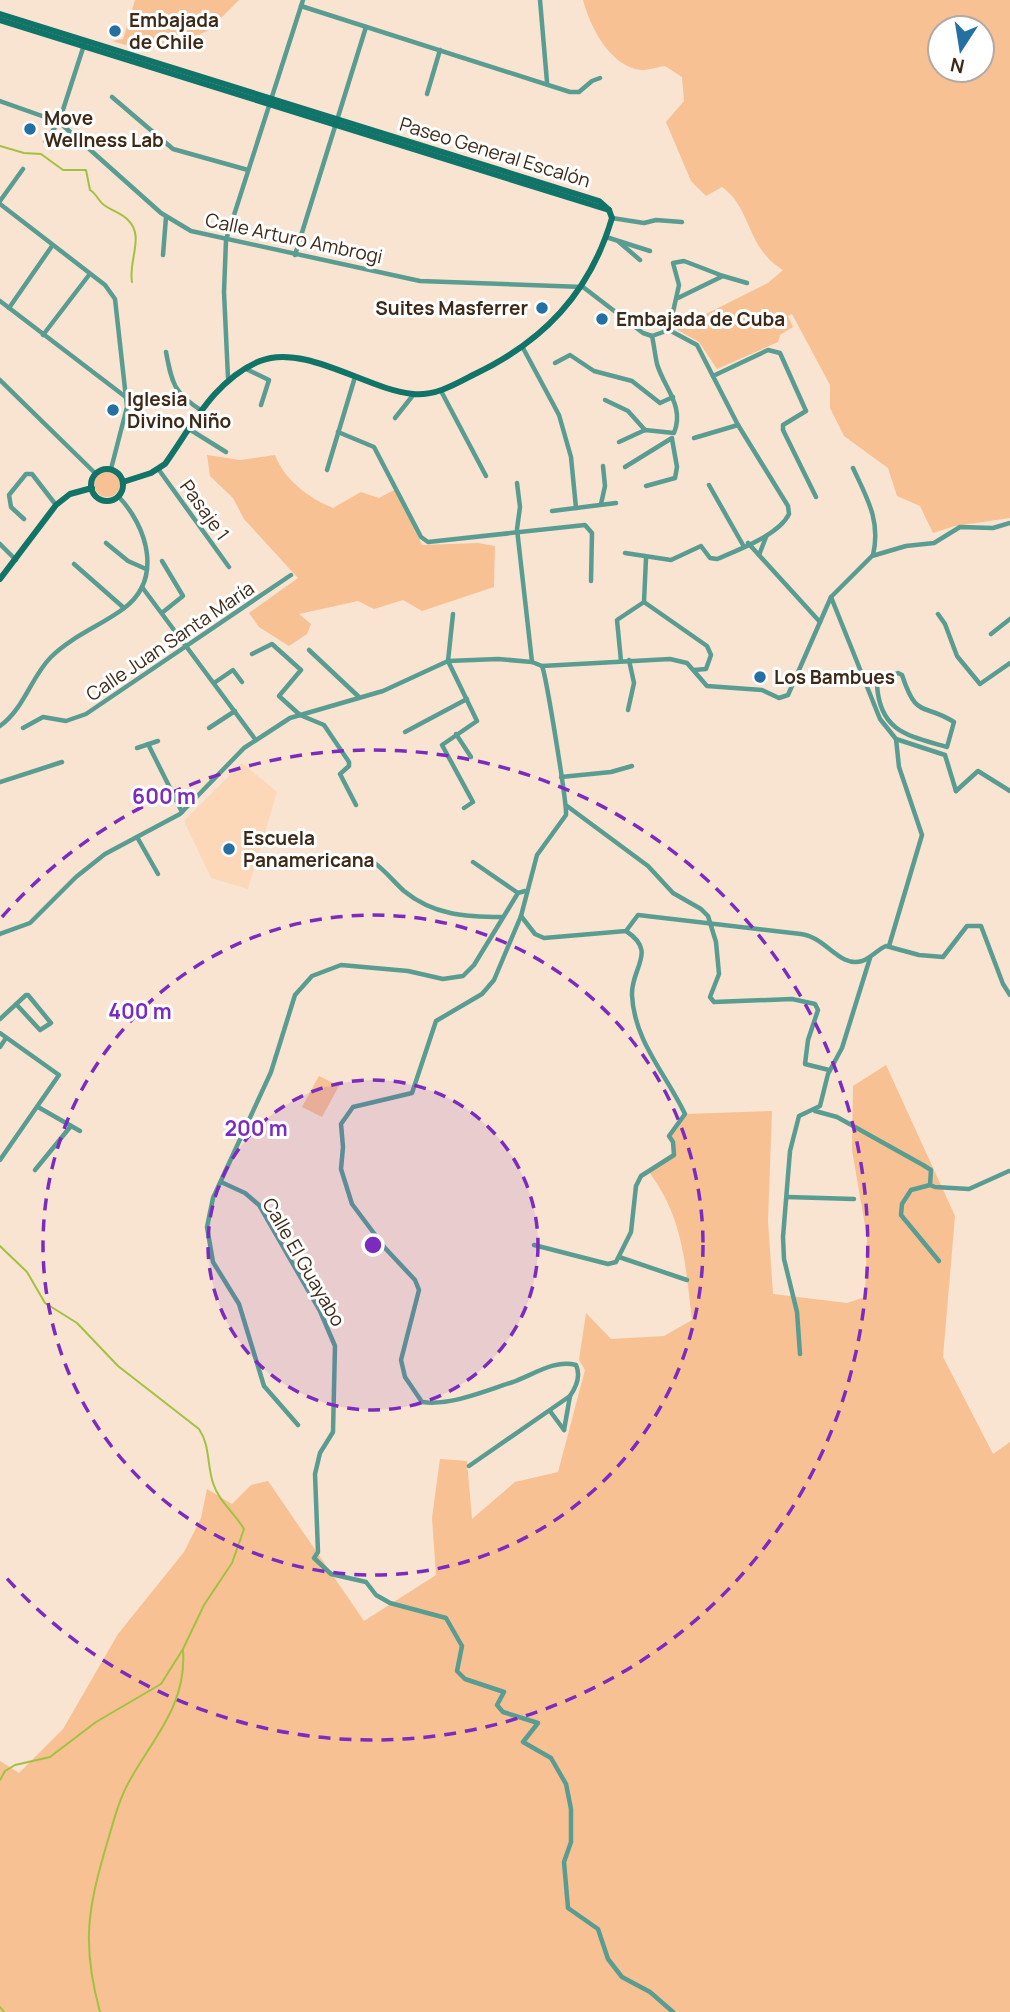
<svg xmlns="http://www.w3.org/2000/svg" width="1010" height="2012" font-family="Manrope,sans-serif">
	<rect width="100%" height="100%" fill="#f9e3d1"/>
	<polygon fill="#fcd8b9" points="242,763 277,792 248,889 211,878 184,821"/>
	<g fill="#f7c193" fill-rule="evenodd">
		<polygon points="135,0 239,0 209,30 190,39 143,50 112,41 123,39"/>
		<path d="M 583,0 L 1010,0 L 1010,518 L 955,526 L 933,533 L 920,506 L 897,496 L 888,468 L 844,436 L 830,408 L 830,385 L 792,314 L 788,316 L 793,327 L 780,335 L 778,342 L 717,369 L 699,342 L 676,329 L 768,283 L 783,270 C 746,248 752,208 722,187 L 706,196 L 691,181 L 666,122 L 684,101 L 682,77 L 665,66 C 658,67 649,70 642,70 C 611,68 590,27 583,0 ZM 940,28 L 982,28 L 982,70 L 940,70 Z"/>
		<path d="M 207,455 L 240,460 L 275,455 C 284,479 308,498 333,508 L 361,492 L 379,498 L 396,489 L 422,545 L 478,543 L 495,546 L 494,587 L 422,611 L 403,600 L 374,609 L 358,601 L 299,614 L 311,624 L 307,634 L 289,646 L 259,627 L 249,613 L 298,578 L 244,519 L 233,498 L 210,476 Z"/>
		<circle cx="107" cy="484" r="13"/>
		<path d="M 886,1065 L 955,1216 L 943,1357 L 993,1454 L 1010,1442 L 1010,2012 L 0,2012 L 0,1761 L 19,1773 L 63,1729 L 118,1634 L 184,1552 L 201,1518 L 207,1489 L 232,1504 L 251,1485 L 268,1481 L 364,1621 L 436,1575 L 432,1518 L 440,1459 L 467,1461 L 472,1519 L 515,1482 L 558,1472 L 585,1370 L 579,1360 L 586,1313 L 611,1339 L 664,1336 L 692,1320 C 685,1263 684,1219 649,1172 L 674,1155 L 673,1143 L 669,1136 L 685,1114 L 772,1111 L 768,1221 L 773,1294 L 847,1303 L 865,1297 L 867,1237 L 852,1150 L 853,1086 Z"/>
		<polygon points="319,1076 339,1086 322,1117 302,1107"/>
	</g>
	<g fill="none" stroke-linecap="round" stroke-linejoin="round">
		<g stroke="#a1c240" stroke-width="2">
			<path d="M 0,146 L 24,153 L 41,154 L 63,170 L 86,170 L 90,190 C 97,194 98,201 104,205 C 112,211 122,213 128,220 C 145,236 128,261 132,282"/>
			<path d="M 0,1246 L 27,1272 L 45,1303 L 77,1323 L 118,1366 L 199,1429 C 210,1445 207,1465 213,1483 C 219,1502 234,1512 244,1529 L 232,1563 L 204,1605 L 183,1649 L 161,1684 L 96,1722 L 50,1757 L 15,1765 L 5,1771 L 0,1780"/>
			<polyline points="0,2007 4,2012"/>
			<path d="M 100,2012 C 81,1943 88,1907 108,1840 C 114,1820 119,1799 130,1780 C 154,1737 187,1704 183,1650"/>
		</g>
		<g stroke="#599d92" stroke-width="4.5">
			<polyline points="540,0 547,82"/>
			<polyline points="301,6 570,92 579,92 592,81 600,78"/>
			<polyline points="427,94 440,50"/>
			<polyline points="112,97 173,149 248,170"/>
			<path d="M 0,101 L 59,122 L 161,213 L 191,231 L 420,281 L 583,287 L 643,333 L 652,336 L 669,330 L 697,345 L 738,425 L 788,506 L 789,514 C 779,535 738,550 717,559 L 710,558 L 701,546 L 671,560 L 625,553"/>
			<polyline points="45,141 59,122 84,45"/>
			<polyline points="0,201 23,169"/>
			<polyline points="0,204 105,285 115,299 127,407 111,469"/>
			<polyline points="612,218 644,223 656,220 682,222"/>
			<polyline points="606,237 650,251"/>
			<polyline points="619,242 640,260"/>
			<polyline points="163,255 166,217"/>
			<polyline points="295,255 366,27"/>
			<polyline points="723,276 747,283"/>
			<polyline points="0,301 127,398"/>
			<polyline points="9,308 52,246"/>
			<polyline points="669,330 679,285 673,263 684,261 723,276 678,298"/>
			<polyline points="43,335 89,275"/>
			<polyline points="523,348 559,415 571,457 576,508"/>
			<path d="M 166,352 C 172,384 174,393 202,411"/>
			<polyline points="555,363 570,355 594,371 632,381 660,403 673,397"/>
			<polyline points="246,369 269,380 261,405"/>
			<polyline points="713,376 768,350 780,353 806,411 783,425 783,430 816,497"/>
			<polyline points="228,378 224,292 226,240 303,0"/>
			<polyline points="0,380 96,474"/>
			<polyline points="441,391 486,476"/>
			<polyline points="605,400 628,411 645,430"/>
			<polyline points="395,418 414,394"/>
			<polyline points="189,429 226,452"/>
			<polyline points="338,432 374,447 421,537 428,542 585,525 592,533 591,581"/>
			<polyline points="694,438 738,425"/>
			<path d="M 619,442 L 645,430 L 674,433 C 685,406 664,388 657,364 C 655,355 654,345 652,336"/>
			<polyline points="625,467 672,438"/>
			<path d="M 853,468 C 867,498 881,521 873,555"/>
			<polyline points="159,470 229,567"/>
			<polyline points="327,470 355,377"/>
			<polyline points="517,483 520,507 517,529 532,662"/>
			<polyline points="709,485 743,545"/>
			<polyline points="646,486 675,478 677,467 672,439"/>
			<polyline points="601,504 605,486 603,466"/>
			<polyline points="552,511 616,503"/>
			<polyline points="24,519 11,507 9,495 26,474 32,474 56,505"/>
			<polyline points="106,543 128,561 146,569"/>
			<polyline points="748,543 820,622"/>
			<polyline points="0,544 16,560"/>
			<polyline points="759,555 766,537"/>
			<polyline points="162,561 183,596 163,612"/>
			<polyline points="74,564 124,608"/>
			<polyline points="142,587 255,739"/>
			<polyline points="831,597 880,719 896,739 945,755 956,791"/>
			<polyline points="644,602 707,646 711,655 706,669 694,670"/>
			<polyline points="644,602 646,558"/>
			<polyline points="453,614 448,661 477,721 442,745 473,802 464,808"/>
			<polyline points="938,614 945,624 957,656 980,684 1010,663"/>
			<polyline points="991,634 1010,619"/>
			<polyline points="309,650 359,697"/>
			<polyline points="252,654 272,644 301,670 279,696 300,715 324,725 349,762 349,766 340,774 356,805"/>
			<polyline points="621,661 617,620 644,602"/>
			<path d="M 898,673 L 902,675 C 917,720 922,702 954,722 L 947,747 C 910,736 880,733 877,685 L 880,680 Z"/>
			<polyline points="214,683 233,670 242,682"/>
			<polyline points="628,710 634,683 629,660"/>
			<path d="M 0,726 C 24,709 31,677 51,657 C 72,636 100,626 123,609 C 164,579 147,526 118,496"/>
			<polyline points="23,728 43,717 66,721 86,714 291,575"/>
			<polyline points="209,728 235,711"/>
			<polyline points="405,732 467,699"/>
			<polyline points="456,734 471,757"/>
			<polyline points="148,744 182,812"/>
			<polyline points="137,748 158,741"/>
			<polyline points="561,777 611,772 632,766"/>
			<polyline points="0,782 62,762"/>
			<polyline points="956,791 978,771 1010,791"/>
			<polyline points="567,806 648,866 673,893 701,909 708,916 716,942 719,974 710,997 714,1002 792,999 815,1004 818,1010 808,1040 805,1064 829,1070"/>
			<polyline points="137,837 158,874"/>
			<path d="M 372,861 C 385,870 393,881 404,891 C 433,915 466,917 502,917"/>
			<polyline points="473,862 518,893"/>
			<path d="M 521,916 L 535,934 L 544,938 L 626,931 L 638,915 L 801,934 C 826,937 839,968 862,961 C 871,958 877,950 886,946 L 919,955 L 943,957 L 967,926 L 981,926 L 1003,984 L 1010,995"/>
			<polyline points="0,934 30,923 76,877 105,854 180,814 244,748 290,718 383,691 448,661 498,659 532,662 542,666 670,659 687,663 707,686 762,690 779,698 788,695 831,597 872,556 906,546 934,543 960,527 993,528 1010,523"/>
			<polyline points="889,946 922,835 899,767 896,739"/>
			<polyline points="0,1019 26,995 28,995 51,1023 40,1030 16,1004"/>
			<polyline points="0,1033 59,1075 0,1160"/>
			<polyline points="0,1047 6,1038"/>
			<polyline points="38,1107 80,1131"/>
			<polyline points="815,1111 837,1117 923,1165 931,1170 930,1185 935,1187 969,1189 1009,1171"/>
			<polyline points="35,1170 71,1126"/>
			<polyline points="221,1182 245,1193 259,1205 320,1311 335,1346 333,1432 320,1453 315,1474 318,1552 314,1558 331,1574 366,1582 376,1595 390,1603 446,1618 462,1646 457,1671 465,1679 504,1692 497,1705 503,1712 538,1723 523,1742 551,1758 566,1784 571,1809 571,1842 564,1862 568,1908 598,1929 608,1959 622,1977 650,1992 673,2012"/>
			<polyline points="930,1185 911,1190 902,1204 901,1215 939,1261"/>
			<polyline points="787,1197 854,1199"/>
			<path d="M 534,1245 L 608,1264 L 616,1262 L 631,1232 L 636,1186 L 641,1176 L 674,1155 L 673,1142 L 669,1136 L 685,1114 C 666,1074 634,1041 632,995 C 631,967 658,952 626,931"/>
			<polyline points="619,1257 687,1280"/>
			<polyline points="800,1354 797,1312 784,1259 783,1237 790,1151 799,1116 820,1106 828,1074 842,1048 870,958"/>
			<polyline points="550,1411 564,1430"/>
			<polyline points="298,1425 264,1386 239,1304 213,1262 207,1227 213,1198 271,1072 295,995 312,976 341,965 408,971 443,979 463,976 474,965 518,893 525,891"/>
			<polyline points="564,1430 570,1396"/>
			<path d="M 469,1466 L 570,1396 C 577,1386 581,1376 576,1365 C 555,1359 533,1375 513,1382 C 485,1391 451,1406 422,1402 L 405,1377 L 401,1360 L 419,1290 L 415,1280 L 385,1248 L 352,1204 L 341,1169 L 343,1147 L 341,1124 L 353,1107 L 412,1093 L 436,1021 L 482,994 L 494,980 L 521,916 L 537,855 L 566,815 C 567,803 546,675 542,666"/>
		</g>
		<g stroke="#107469" stroke-width="6">
			<polyline points="0,14 599,201 609,210"/>
			<polyline points="0,20 609,210"/>
			<circle cx="107" cy="485" r="16"/>
			<path d="M 123,482 L 151,473 L 165,464 C 192,426 215,379 260,361 C 305,343 368,390 413,394 C 435,396 454,385 473,375 C 543,342 590,293 612,218 L 609,210"/>
			<polyline points="0,579 56,505 70,494 92,488"/>
		</g>
	</g>
	<circle cx="373" cy="1245" r="165" fill="#7b2cbf" fill-opacity=".12"/>
	<g fill="none" stroke="#7b2cbf" stroke-width="3.5" stroke-dasharray="12 9">
		<circle cx="373" cy="1245" r="165"/>
		<circle cx="373" cy="1245" r="330"/>
		<path d="M2 917A495 495 0 1 1 2 1573"/>
	</g>
	<g fill="#2470a3" stroke="#fff" stroke-width="2.5">
		<circle cx="115" cy="31" r="7"/>
		<circle cx="30" cy="129" r="7"/>
		<circle cx="542" cy="308" r="7"/>
		<circle cx="602" cy="319" r="7"/>
		<circle cx="113" cy="410" r="7"/>
		<circle cx="760" cy="677" r="7"/>
		<circle cx="229" cy="849" r="7"/>
	</g>
	<g text-anchor="middle" stroke-width="6" stroke-linejoin="round" paint-order="stroke">
		<g font-size="19" font-weight="bold" fill="#3e2917" stroke="#fff" text-anchor="start">
			<text x="129" y="27">Embajada<tspan x="129" dy="22">de Chile</tspan></text>
			<text x="44" y="125">Move<tspan x="44" dy="22">Wellness Lab</tspan></text>
			<text x="528" y="315" text-anchor="end">Suites Masferrer</text>
			<text x="616" y="326">Embajada de Cuba</text>
			<text x="127" y="406">Iglesia<tspan x="127" dy="22">Divino Niño</tspan></text>
			<text x="774" y="684">Los Bambues</text>
			<text x="243" y="845">Escuela<tspan x="243" dy="22">Panamericana</tspan></text>
		</g>
		<g font-size="19" fill="#3e2917" stroke="#fff">
			<text transform="translate(495 152) rotate(17)" y="7">Paseo General Escalón</text>
			<text transform="translate(294 238) rotate(12)" y="7">Calle Arturo Ambrogi</text>
			<text transform="translate(205 510) rotate(54)" y="7">Pasaje 1</text>
			<text transform="translate(170 641) rotate(-34)" y="7">Calle Juan Santa María</text>
			<text transform="translate(304 1262) rotate(60)" y="7">Calle El Guayabo</text>
		</g>
	</g>
	<circle cx="373" cy="1245" r="10" fill="#7b2cbf" stroke="#fff" stroke-width="3.5"/>
	<g font-size="21" text-anchor="middle" font-weight="bold" fill="#7b2cbf" stroke="#fff" stroke-width="6" stroke-linejoin="round" paint-order="stroke">
		<text x="164" y="804">600 m</text>
		<text x="140" y="1019">400 m</text>
		<text x="256" y="1136">200 m</text>
	</g>
	<g transform="translate(961 49) rotate(192)"><circle r="33" fill="#ffffff" stroke="#b2a9a2" stroke-width="2"/>
	<path d="M0-5L12 26L0 18L-12 26Z" fill="#2470a3"/>
	<text y="-10" font-size="19" font-weight="bold" text-anchor="middle" fill="#3e2917">N</text>
	</g>
</svg>
